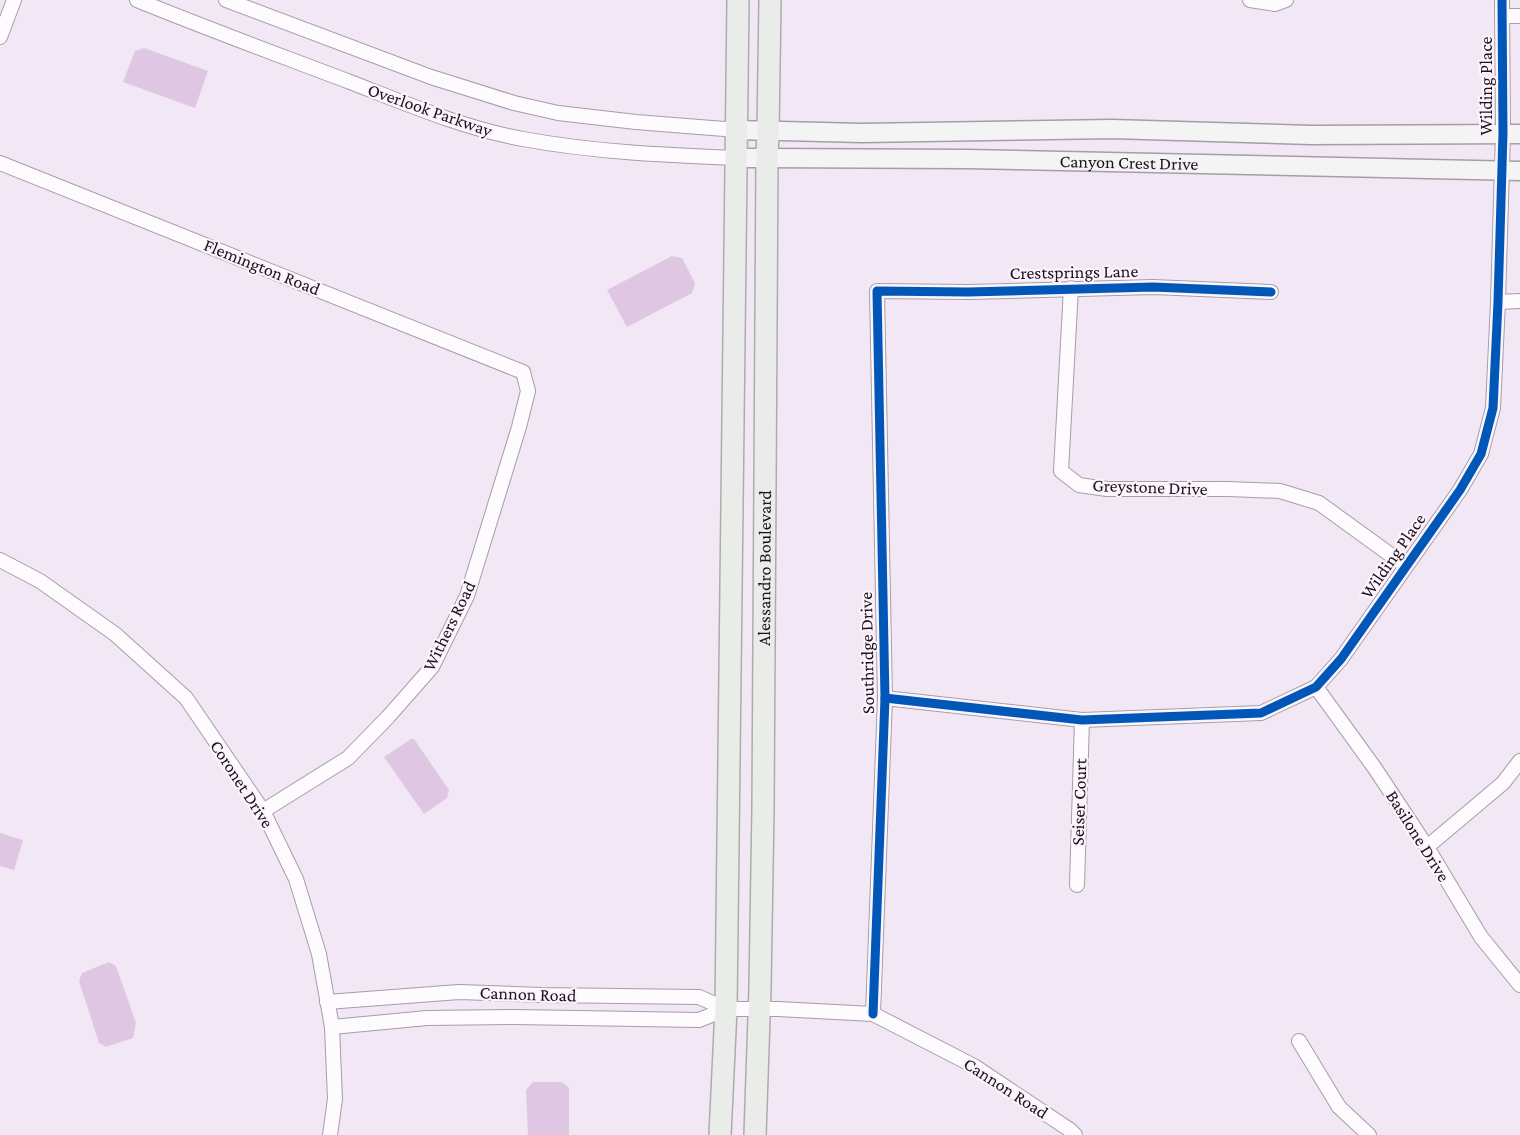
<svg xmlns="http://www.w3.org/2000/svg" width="1520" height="1135" font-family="'Crimson Pro',serif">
	<rect width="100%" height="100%" fill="#f2e7f4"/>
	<g fill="#dfc7e4">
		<polygon points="144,48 208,71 195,108 123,82 135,51"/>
		<polygon points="672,256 682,258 695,283 692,293 627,327 607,290"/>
		<polygon points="411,739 414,739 449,790 447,798 424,814 384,757"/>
		<polygon points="0,833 23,840 14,870 0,866"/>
		<polygon points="109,962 116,966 136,1023 133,1038 106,1047 99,1043 79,981 82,973"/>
		<polygon points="533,1082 562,1082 569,1088 569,1135 528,1135 526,1090"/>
	</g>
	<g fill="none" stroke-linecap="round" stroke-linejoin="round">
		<defs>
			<g id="minor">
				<path d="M 137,0 C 208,29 279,55 350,82 C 407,104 463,128 523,139 C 593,152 665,155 736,158"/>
				<polyline points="226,0 431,77 514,103 558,113 636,122 737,130"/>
				<polyline points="1250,0 1275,4 1286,0"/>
				<polyline points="1502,16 1520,16"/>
				<polyline points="0,37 14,0"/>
				<polyline points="0,163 523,372 528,391 519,427 467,596 432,667 388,717 348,758 263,811"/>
				<polyline points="1071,288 1061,471 1079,485 1107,489 1228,489 1280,491 1319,503 1406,566"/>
				<polyline points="1498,302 1520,301"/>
				<polyline points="0,560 40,581 115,634 186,698 263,811 296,879 319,954 332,1027 335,1099 330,1135"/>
				<polyline points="1316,687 1374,767 1427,847 1481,937 1520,985"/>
				<polyline points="885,698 1082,720 1261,713 1316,687 1341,659 1460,490 1481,454 1493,408 1498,302 1503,133 1502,0"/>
				<polyline points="1427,847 1503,783 1520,761"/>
				<polyline points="1077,885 1082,720"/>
				<polyline points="327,1002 459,992 541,995 699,997 726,1009"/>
				<polyline points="873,1014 885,698 877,291 968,292 1153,287 1271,292"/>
				<polyline points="332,1027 427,1018 515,1017 699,1020 726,1009 778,1009 873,1014 974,1066 1070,1130 1075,1135"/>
				<polyline points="1299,1041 1339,1107 1369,1135"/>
			</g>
			<g id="secondary">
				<polyline points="737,130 862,133 1112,129 1311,135 1520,134"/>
				<path id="s1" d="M 736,158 L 967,159 L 1520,171"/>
			</g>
			<g id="primary">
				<polyline points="720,1135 726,1009 738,0"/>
				<path id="s2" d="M 755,1135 L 760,988 L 763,808 L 767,158 L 768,131 L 770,0"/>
			</g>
		</defs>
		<use href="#minor" stroke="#a69da7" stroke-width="16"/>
		<use href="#secondary" stroke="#a69da7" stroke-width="21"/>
		<use href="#primary" stroke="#acadab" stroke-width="24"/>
		<use href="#minor" stroke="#fdfbfd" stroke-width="14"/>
		<use href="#secondary" stroke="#f4f4f4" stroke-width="18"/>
		<use href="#primary" stroke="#eaecea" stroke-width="21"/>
		<defs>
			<g id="cycleway">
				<polyline points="885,698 1082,720 1261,713 1316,687 1341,659 1460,490 1481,454 1493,408 1498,302 1503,133 1502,0"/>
				<polyline points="873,1014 885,698 877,291 968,292 1153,287 1271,292"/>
			</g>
		</defs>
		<use href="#cycleway" stroke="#fcf3fd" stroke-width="13"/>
		<use href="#cycleway" stroke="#0057b8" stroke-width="9"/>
	</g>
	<g text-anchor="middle" stroke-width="4.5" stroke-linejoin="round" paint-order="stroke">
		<g font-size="18" fill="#1a121b" stroke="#fcf3fd">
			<text transform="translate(1486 86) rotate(-90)" y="6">Wilding Place</text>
			<text transform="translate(430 110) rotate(19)" y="6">Overlook Parkway</text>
			<text dy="6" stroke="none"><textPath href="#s1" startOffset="393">Canyon Crest Drive</textPath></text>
			<text transform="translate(262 267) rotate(22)" y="6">Flemington Road</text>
			<text transform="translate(1074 272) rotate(-1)" y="6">Crestsprings Lane</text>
			<text transform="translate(1150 487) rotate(2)" y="6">Greystone Drive</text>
			<text transform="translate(1393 556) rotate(-55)" y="6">Wilding Place</text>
			<text dy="6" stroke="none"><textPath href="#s2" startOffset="567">Alessandro Boulevard</textPath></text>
			<text transform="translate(449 626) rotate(-64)" y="6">Withers Road</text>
			<text transform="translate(867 653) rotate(-91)" y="6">Southridge Drive</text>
			<text transform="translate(242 784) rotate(57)" y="6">Coronet Drive</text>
			<text transform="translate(1079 802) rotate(-88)" y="6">Seiser Court</text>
			<text transform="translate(1418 836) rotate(58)" y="6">Basilone Drive</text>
			<text transform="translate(528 994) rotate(2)" y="6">Cannon Road</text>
			<text transform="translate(1006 1088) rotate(33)" y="6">Cannon Road</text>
		</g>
	</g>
</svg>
